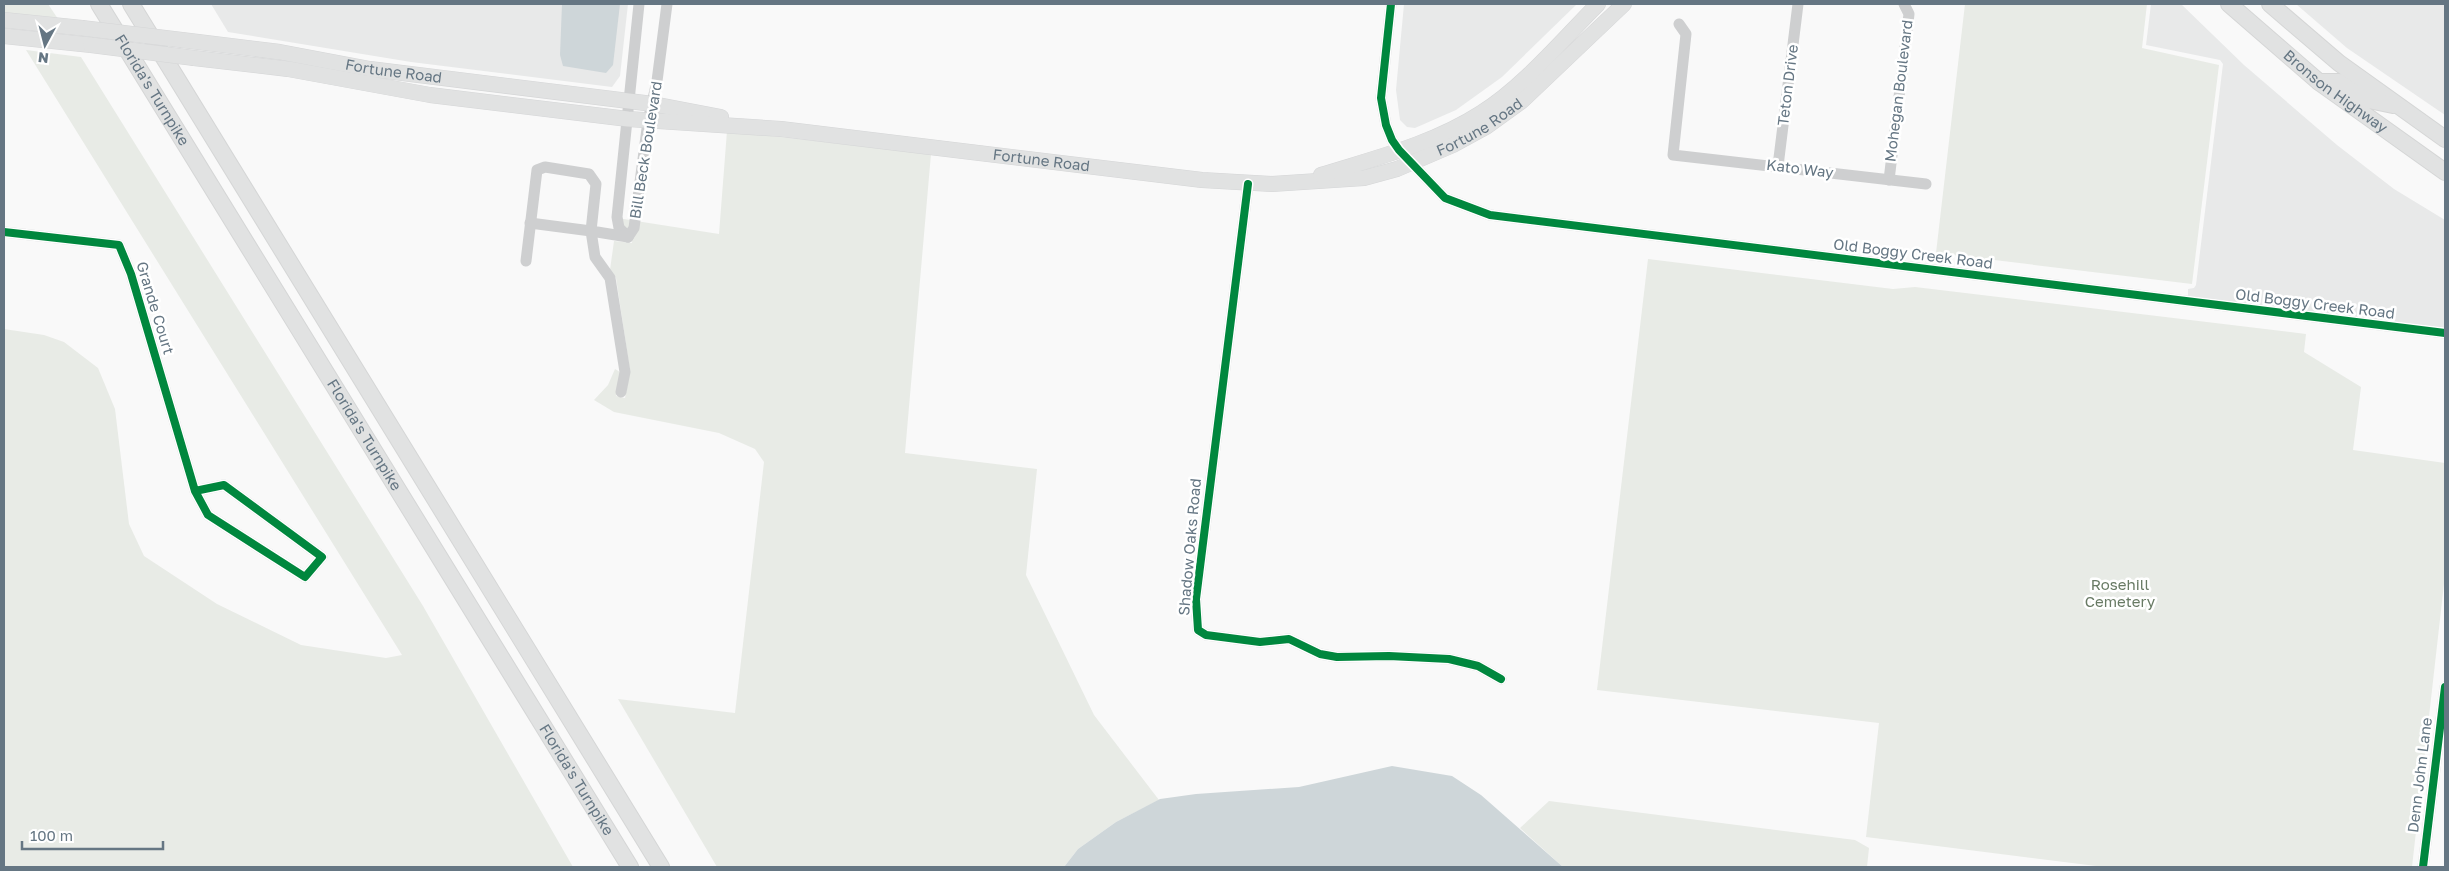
<svg xmlns="http://www.w3.org/2000/svg" width="2449" height="871" font-family="'Golos Text',sans-serif">
	<rect width="100%" height="100%" fill="#f9f9f9"/>
	<g fill="#e8e9e9">
		<polygon points="211,4 628,4 620,76 612,87 411,62 228,32"/>
		<polygon points="1404,4 1577,4 1502,77 1456,110 1415,128 1407,127 1400,120 1396,90"/>
		<polygon points="2151,4 2181,4 2244,65 2337,145 2394,189 2445,220 2445,328 2188,297 2188,289 2194,288 2196,285 2223,64 2220,60 2146,45"/>
		<polygon points="2296,4 2445,4 2445,115 2347,48"/>
	</g>
	<g fill="#e8ebe6">
		<polygon points="4,4 48,4 58,19 4,14"/>
		<polygon points="1965,4 2147,4 2142,48 2219,65 2192,284 1936,253"/>
		<polygon points="26,50 81,57 423,606 573,867 4,867 4,329 44,335 64,342 98,368 115,409 129,524 144,556 217,604 301,645 386,658 402,655"/>
		<polygon points="727,131 931,154 905,453 1037,469 1026,575 1094,715 1159,800 1116,822 1078,849 1064,867 717,867 618,699 735,713 764,462 755,449 719,433 614,412 594,400 608,385 615,369 620,372 616,396 625,398 630,371 616,278 610,270 614,241 632,243 633,233 616,230 617,218 719,234"/>
		<polygon points="1648,259 1893,289 1915,287 2306,334 2304,352 2361,387 2353,450 2445,463 2445,575 2412,867 2104,867 1866,837 1879,723 1597,690"/>
		<polygon points="1549,801 1855,840 1869,848 1867,867 1563,867 1520,828"/>
	</g>
	<g fill="#ced6d9">
		<polygon points="562,4 620,4 613,65 606,73 563,66 560,55"/>
		<polygon points="1392,766 1452,776 1481,795 1563,867 1064,867 1078,849 1116,822 1160,799 1196,794 1299,787"/>
	</g>
	<g fill="none" stroke-linecap="round" stroke-linejoin="round">
		<defs>
			<g id="major">
				<polyline points="4,20 82,28"/>
				<polyline points="4,36 91,45"/>
				<path id="s1" d="M 182,40 L 280,52 L 370,69 L 653,104 L 721,117"/>
				<path id="s2" d="M 194,58 L 288,69 L 430,95 L 628,119 L 781,129 L 1202,180 L 1272,184 L 1364,178 L 1397,169 L 1453,145 L 1486,127 L 1522,101 L 1624,4"/>
				<path d="M 1321,175 C 1375,158 1433,144 1481,113 C 1523,87 1563,39 1598,4"/>
			</g>
			<g id="highway">
				<path id="s3" d="M 99,4 L 630,867"/>
				<polyline points="131,4 661,867"/>
				<path id="s4" d="M 2229,4 L 2319,82 L 2445,172"/>
				<polyline points="2270,4 2339,63 2445,139"/>
				<polyline points="2319,82 2339,82 2364,99 2393,105"/>
			</g>
		</defs>
		<use href="#major" stroke="#d5d6d7" stroke-width="16"/>
		<use href="#highway" stroke="#d5d6d6" stroke-width="18"/>
		<g stroke="#cecfd0" stroke-width="11">
			<polyline points="1391,4 1381,98 1386,125 1392,140 1399,150 1445,198 1490,215 2445,333"/>
			<polyline points="1679,24 1686,34 1673,155 1926,184"/>
			<polyline points="1778,166 1798,4"/>
			<polyline points="1889,180 1909,14 1904,4"/>
			<polyline points="1248,184 1196,599 1198,630 1206,635 1260,642 1289,639 1320,654 1337,657 1389,656 1449,659 1478,666 1501,679"/>
			<polyline points="530,223 591,231 595,257 610,278 625,372 621,392"/>
			<polyline points="4,232 119,245 131,274 195,491 208,515 305,577 322,557 224,485 195,491"/>
			<polyline points="628,237 619,228 617,217 639,4"/>
			<polyline points="628,237 634,228 648,121 657,81 667,4"/>
			<polyline points="526,261 537,170 545,167 589,174 596,184 591,231 628,237"/>
			<polyline points="2423,867 2445,687"/>
		</g>
		<use href="#major" stroke="#e1e2e2" stroke-width="15"/>
		<use href="#highway" stroke="#e1e2e2" stroke-width="16"/>
		<defs>
			<g id="major-bridge">
				<polyline points="82,28 182,40"/>
				<polyline points="91,45 194,58"/>
			</g>
		</defs>
		<use href="#major-bridge" stroke="#d5d6d7" stroke-width="16" stroke-linecap="butt"/>
		<use href="#major-bridge" stroke="#e1e2e2" stroke-width="15"/>
		<defs>
			<g id="cycleway">
				<polyline points="1391,4 1381,98 1386,125 1392,140 1399,150 1445,198 1490,215 2445,333"/>
				<polyline points="1248,184 1196,599 1198,630 1206,635 1260,642 1289,639 1320,654 1337,657 1389,656 1449,659 1478,666 1501,679"/>
				<polyline points="4,232 119,245 131,274 195,491 208,515 305,577 322,557 224,485 195,491"/>
				<polyline points="2423,867 2445,687"/>
			</g>
		</defs>
		<use href="#cycleway" stroke="#fff" stroke-width="11"/>
		<use href="#cycleway" stroke="#00873e" stroke-width="8"/>
	</g>
	<g text-anchor="middle" stroke-width="5" stroke-linejoin="round" paint-order="stroke">
		<g font-size="15" fill="#657683" stroke="#fff">
			<text dy="5" stroke="none"><textPath href="#s1" startOffset="214">Fortune Road</textPath></text>
			<text transform="translate(1788 85) rotate(-83)" y="5">Teton Drive</text>
			<text dy="5" stroke="none"><textPath href="#s3" startOffset="101">Florida's Turnpike</textPath></text>
			<text transform="translate(1899 91) rotate(-83)" y="5">Mohegan Boulevard</text>
			<text dy="5" stroke="none"><textPath href="#s4" startOffset="138">Bronson Highway</textPath></text>
			<text dy="5" stroke="none"><textPath href="#s2" startOffset="1305">Fortune Road</textPath></text>
			<text transform="translate(646 150) rotate(-81)" y="5">Bill Beck Boulevard</text>
			<text dy="5" stroke="none"><textPath href="#s2" startOffset="854">Fortune Road</textPath></text>
			<text transform="translate(1800 169) rotate(7)" y="5">Kato Way</text>
			<text transform="translate(1913 254) rotate(7)" y="5">Old Boggy Creek Road</text>
			<text transform="translate(2315 304) rotate(7)" y="5">Old Boggy Creek Road</text>
			<text transform="translate(155 308) rotate(73)" y="5">Grande Court</text>
			<text dy="5" stroke="none"><textPath href="#s3" startOffset="506">Florida's Turnpike</textPath></text>
			<text transform="translate(1190 547) rotate(-85)" y="5">Shadow Oaks Road</text>
			<text transform="translate(2420 775) rotate(-83)" y="5">Denn John Lane</text>
			<text dy="5" stroke="none"><textPath href="#s3" startOffset="911">Florida's Turnpike</textPath></text>
		</g>
		<g font-size="15" fill="#687a64" stroke="#fff">
			<text x="2120" y="590">Rosehill<tspan x="2120" dy="17">Cemetery</tspan></text>
		</g>
	</g>
	<rect width="2449" height="871" fill="none" stroke="#657683" stroke-width="10"/>
	<g transform="translate(45 45) rotate(187)" stroke="#ffffff" stroke-width="4" paint-order="stroke">
	<path d="M0-4L9 19L0 12L-9 19Z" fill="#657683"/>
	<text y="-8" font-size="14" font-weight="bold" text-anchor="middle" fill="#657683">N</text>
	</g>
	<path d="M22 841v8h141v-8" fill="none" stroke="#657683" stroke-width="2.5"/>
	<text x="30" y="841" font-size="15" fill="#657683" stroke="#ffffff" stroke-width="4" paint-order="stroke">100 m</text>
</svg>
